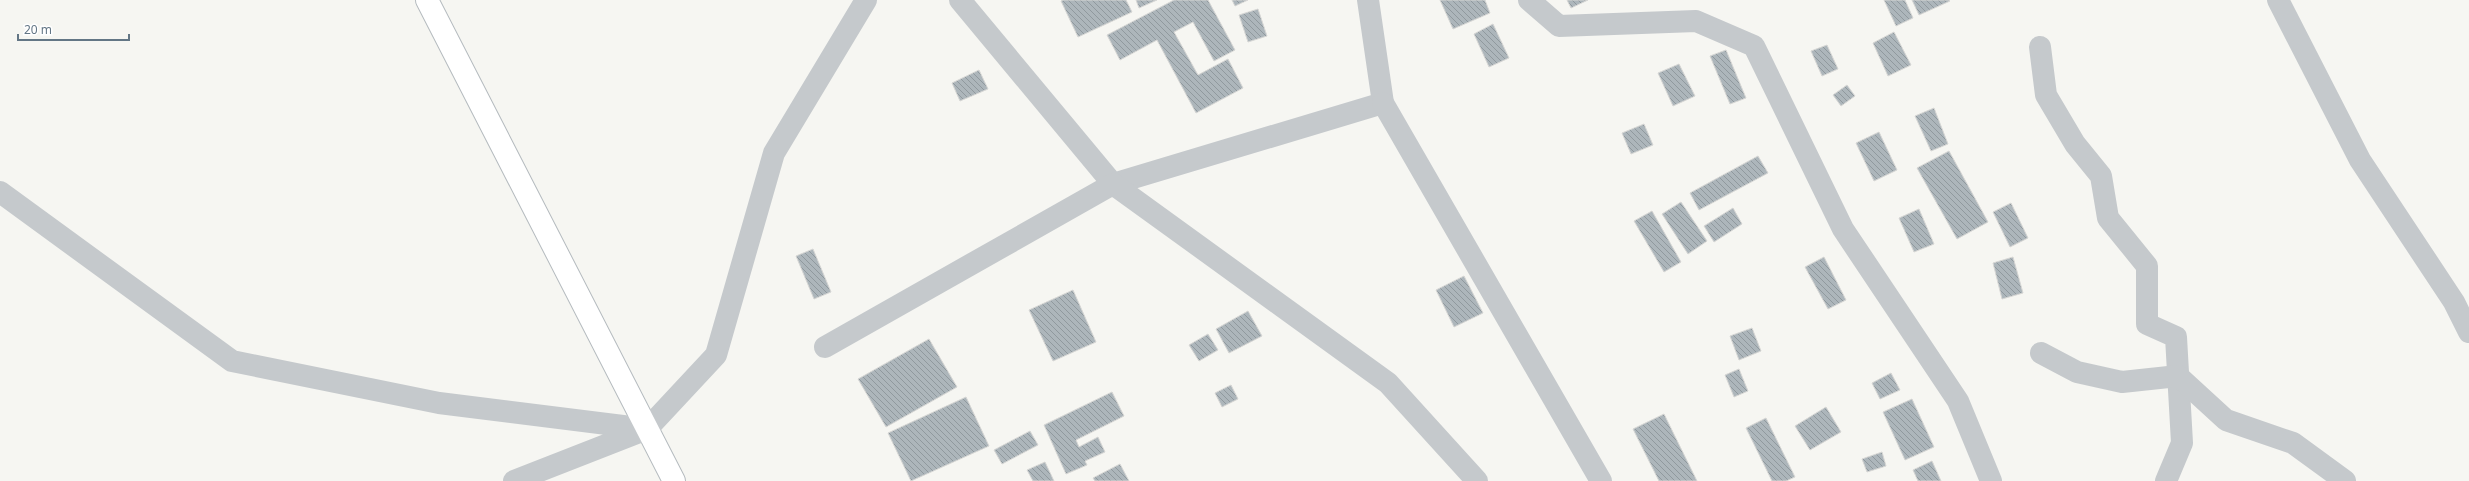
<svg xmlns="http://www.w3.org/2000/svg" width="2469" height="481" font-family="'Noto Sans',sans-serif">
	<defs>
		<pattern id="building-back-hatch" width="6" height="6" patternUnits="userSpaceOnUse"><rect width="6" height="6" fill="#adb6bb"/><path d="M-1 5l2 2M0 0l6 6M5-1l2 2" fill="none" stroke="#90999e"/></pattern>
	</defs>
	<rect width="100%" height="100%" fill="#f6f6f2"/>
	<g fill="url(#building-back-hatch)" stroke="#d7d7d5">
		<polygon points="1063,0 1126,0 1132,12 1078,37 1061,1"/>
		<polygon points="1136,0 1157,0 1139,8"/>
		<polygon points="1174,0 1208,0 1235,50 1214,61 1193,22 1174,32 1198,75 1228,59 1243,88 1196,113 1157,40 1120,60 1107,35"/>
		<polygon points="1232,0 1248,0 1235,6"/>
		<polygon points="1440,0 1485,0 1490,13 1453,29"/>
		<polygon points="1567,0 1588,0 1571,8"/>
		<polygon points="1884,0 1905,0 1913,18 1896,26"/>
		<polygon points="1912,0 1949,0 1950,1 1919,15"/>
		<polygon points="1258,9 1267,36 1248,42 1239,15"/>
		<polygon points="1493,24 1509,58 1489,67 1474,34"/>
		<polygon points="1894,32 1911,65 1888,76 1873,43"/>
		<polygon points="1827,45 1838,69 1822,76 1811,51"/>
		<polygon points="1726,50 1746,98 1730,104 1710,56"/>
		<polygon points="1679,64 1695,96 1673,106 1658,73"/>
		<polygon points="979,70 988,89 960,101 952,83"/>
		<polygon points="1847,85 1855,96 1841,106 1833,95"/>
		<polygon points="1934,108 1948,144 1931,151 1915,116"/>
		<polygon points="1644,124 1653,145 1631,154 1622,133"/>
		<polygon points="1879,132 1897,170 1874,181 1856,143"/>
		<polygon points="1949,151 1988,222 1957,239 1917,168"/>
		<polygon points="1758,156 1768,173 1699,210 1690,193"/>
		<polygon points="1681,202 1707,241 1688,254 1662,214"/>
		<polygon points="2011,203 2028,238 2010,247 1993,212"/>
		<polygon points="1733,208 1742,224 1714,242 1704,226"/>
		<polygon points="1919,209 1934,244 1914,252 1899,218"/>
		<polygon points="1652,211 1681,262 1664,272 1634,221"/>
		<polygon points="813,249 831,292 814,299 796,256"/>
		<polygon points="1824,257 1846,300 1828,309 1805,267"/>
		<polygon points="2013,257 2023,293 2002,299 1993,263"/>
		<polygon points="1464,276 1483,313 1454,327 1436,290"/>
		<polygon points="1073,290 1096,342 1053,361 1029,310"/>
		<polygon points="1248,311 1262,336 1229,353 1216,329"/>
		<polygon points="1752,328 1761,351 1739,360 1730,336"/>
		<polygon points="1208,334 1218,350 1199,361 1189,345"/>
		<polygon points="929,339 957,387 886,427 858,379"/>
		<polygon points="1739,369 1748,391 1734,397 1725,375"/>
		<polygon points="1891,373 1900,390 1880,399 1872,383"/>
		<polygon points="1231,385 1238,399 1222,407 1215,393"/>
		<polygon points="1112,392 1124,416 1076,440 1079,447 1098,437 1105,452 1085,461 1087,465 1066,474 1044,425"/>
		<polygon points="966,397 989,446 911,481 888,433"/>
		<polygon points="1912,399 1934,447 1905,460 1883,412"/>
		<polygon points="1826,407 1841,432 1810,450 1795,426"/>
		<polygon points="1664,414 1697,481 1659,481 1633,429"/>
		<polygon points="1766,418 1795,477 1786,481 1772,481 1746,428"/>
		<polygon points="1030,431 1038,445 1002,464 994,450"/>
		<polygon points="1882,452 1886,466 1867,472 1862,459"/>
		<polygon points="1932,461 1941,481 1918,481 1913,470"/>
		<polygon points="1045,462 1054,481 1033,481 1027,470"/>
		<polygon points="1120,464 1129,481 1095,481 1093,478"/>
	</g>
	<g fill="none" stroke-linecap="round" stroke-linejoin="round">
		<defs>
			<polyline id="secondary" points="427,0 674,481"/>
		</defs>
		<use href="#secondary" stroke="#b5bbbf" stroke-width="24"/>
		<g stroke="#c5c9cc" stroke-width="22">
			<polyline points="960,0 1113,184 1383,103 1368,0"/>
			<polyline points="1529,0 1559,26 1696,21 1754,46 1843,229 1958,401 1991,481"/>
			<polyline points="2278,0 2360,160 2454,302 2469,332"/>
			<polyline points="2040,47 2046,95 2075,144 2101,176 2108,218 2147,266 2147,324 2176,337 2182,443 2166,481"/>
			<polyline points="1383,103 1601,481"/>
			<polyline points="0,192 232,361 439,403 647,429 514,481"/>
			<polyline points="825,347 1113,184 1388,383 1477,481"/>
			<polyline points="2041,353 2077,372 2122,382 2178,376 2226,420 2293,443 2345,481"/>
			<polyline points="647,429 716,355 774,153 866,0"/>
		</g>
		<use href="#secondary" stroke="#fff" stroke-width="22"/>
	</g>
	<path d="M18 34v6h111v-6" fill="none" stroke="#637685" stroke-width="2"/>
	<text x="24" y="34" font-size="12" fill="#637685" stroke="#ffffff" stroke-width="3" paint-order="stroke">20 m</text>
</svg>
